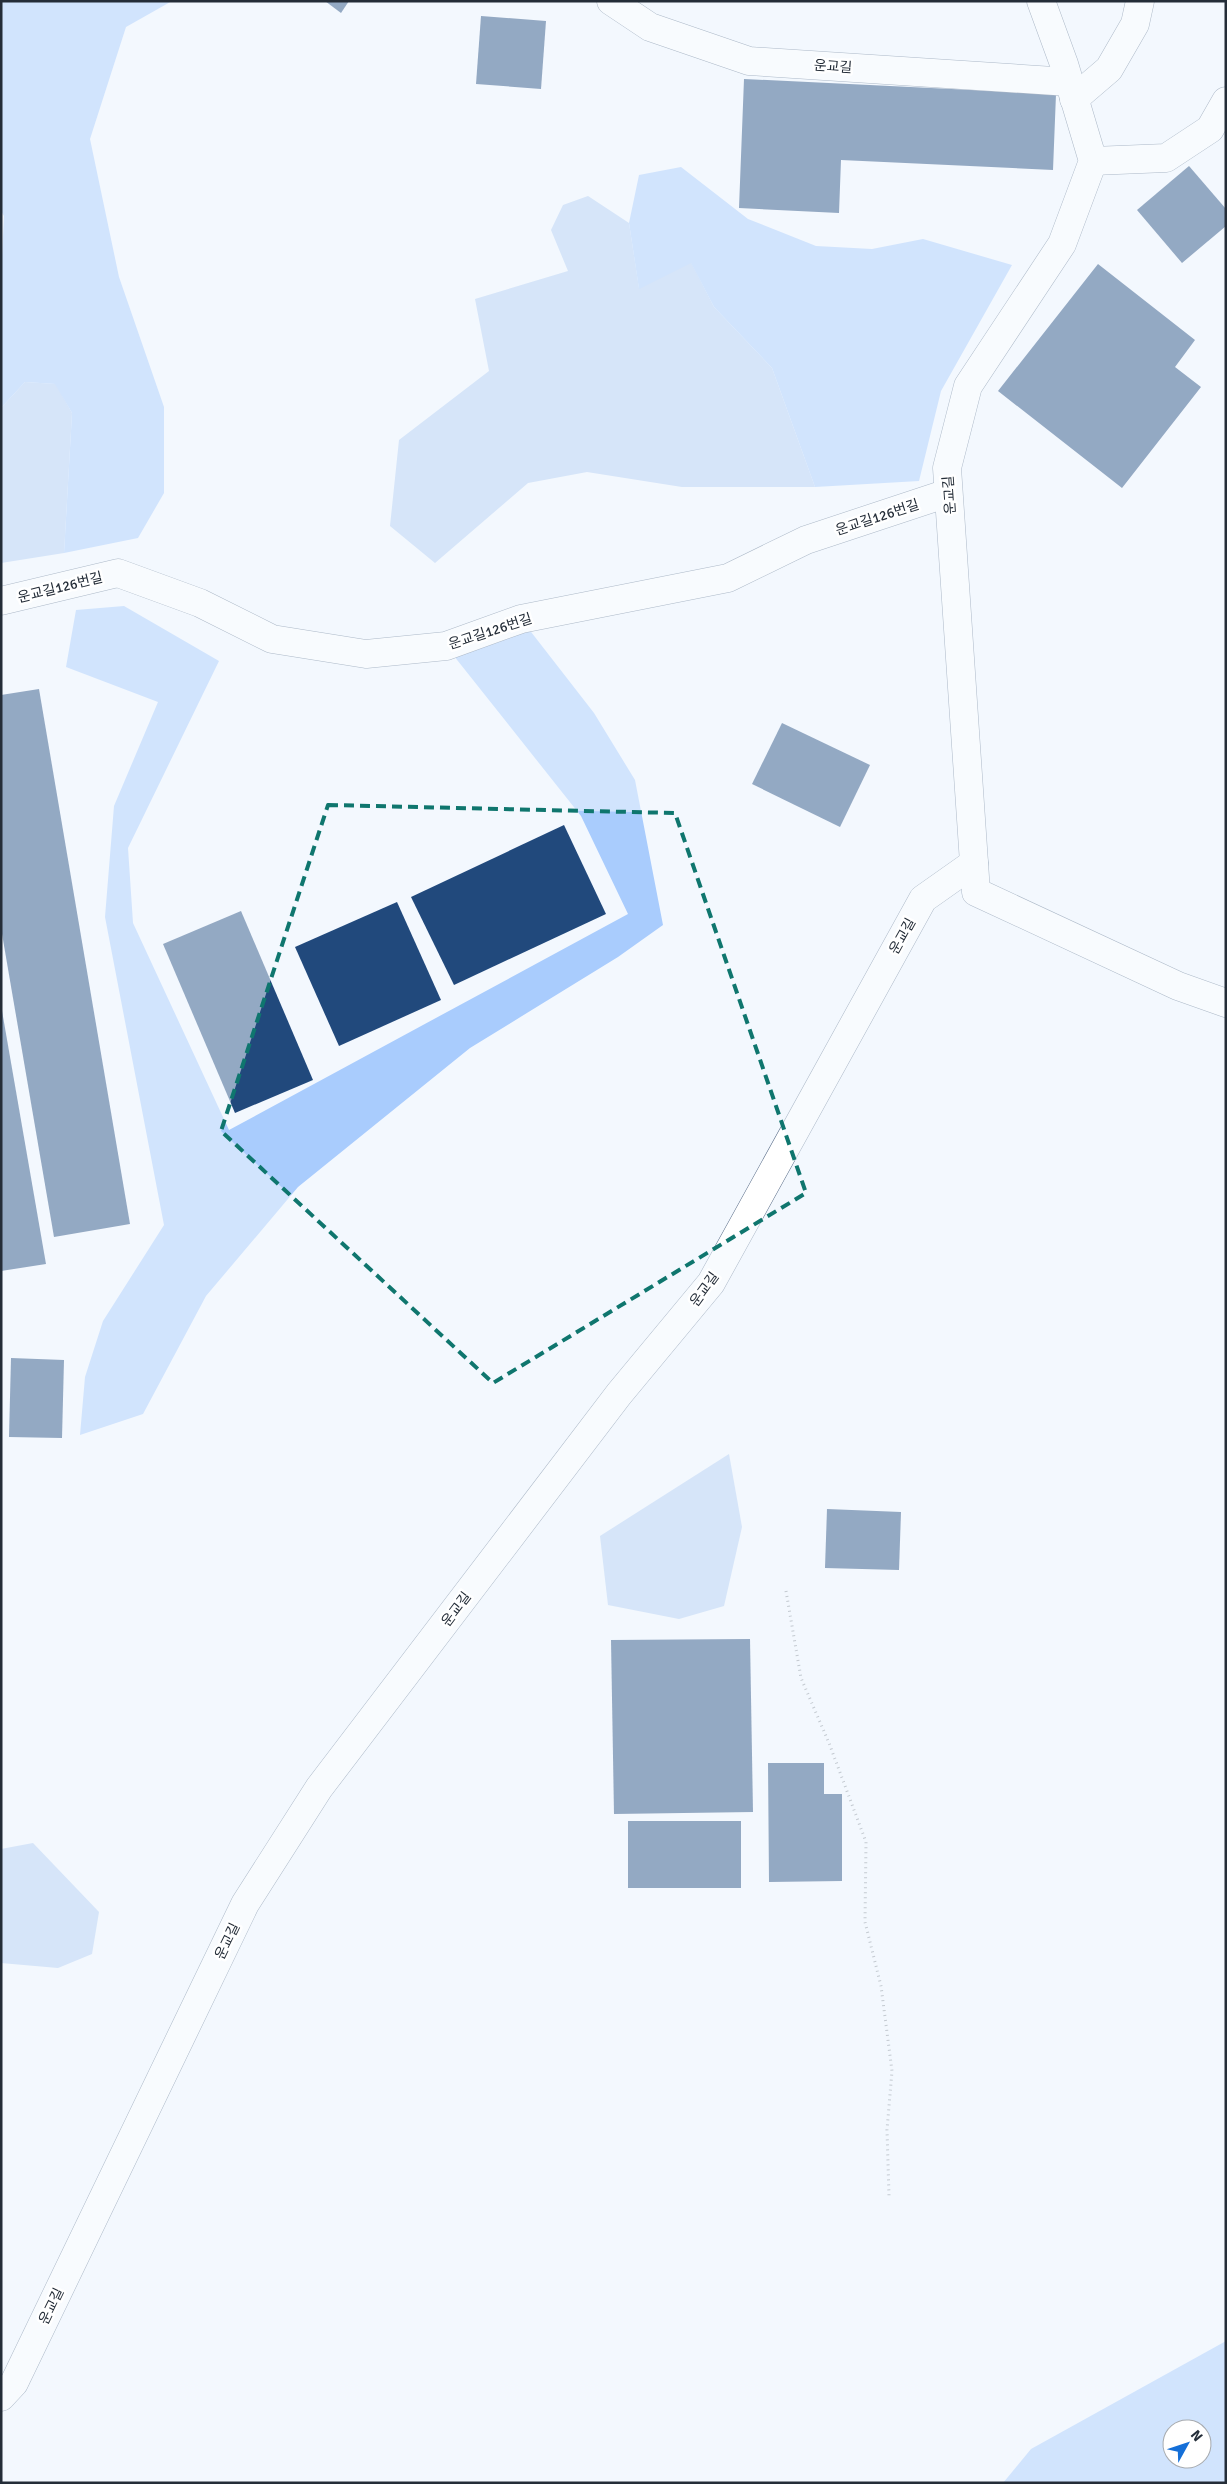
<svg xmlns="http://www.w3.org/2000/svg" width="1227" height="2484" font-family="Signika,'Noto Sans KR',sans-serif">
	<rect width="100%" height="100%" fill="#f3f8fe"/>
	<g fill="#b3cef4">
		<polygon points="588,196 629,223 639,288 691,262 714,307 772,368 815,487 682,487 587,472 528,483 435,563 390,526 399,440 489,371 475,299 568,271 551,230 563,205"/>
		<polygon points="25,382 56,384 72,413 64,553 1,563 1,408"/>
		<polygon points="729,1454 742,1527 724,1606 679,1619 608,1605 600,1536"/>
		<polygon points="33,1843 99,1912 92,1954 58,1968 1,1963 1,1849"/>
	</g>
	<g fill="#a9ccfd" fill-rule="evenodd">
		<polygon points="1,1 172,1 126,27 90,139 119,277 164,407 164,493 138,538 64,553 72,413 55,384 25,382 1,408 1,276 4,216 1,211"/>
		<polygon points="681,167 748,219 816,246 872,249 923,239 1012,265 941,391 919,481 815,487 772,368 714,307 691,263 639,289 629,223 639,175"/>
		<polygon points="124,606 219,661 128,848 133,923 229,1130 628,914 581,816 446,646 521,619 594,713 635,780 663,925 618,957 470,1048 298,1187 206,1296 143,1414 80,1435 85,1377 103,1321 164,1225 105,917 114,806 158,702 66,667 76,610"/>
		<path d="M 1226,2341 L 1226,2483 L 1003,2483 L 1031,2449 ZM 1172,2429 L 1202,2429 L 1202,2459 L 1172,2459 Z"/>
	</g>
	<g fill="#21497c">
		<polygon points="325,1 349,1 341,13"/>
		<polygon points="481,16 546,21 541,89 476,84"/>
		<polygon points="744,79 1056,94 1053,170 841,160 839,213 739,208"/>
		<polygon points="1189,166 1226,209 1226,226 1182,263 1137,210"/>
		<polygon points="1098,264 1195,340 1175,367 1201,387 1122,488 998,391"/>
		<polygon points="39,689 130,1224 54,1237 1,928 1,695"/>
		<polygon points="782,723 870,765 840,827 752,784"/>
		<polygon points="564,825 606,914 454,985 411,897"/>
		<polygon points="397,902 441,1000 339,1046 295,947"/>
		<polygon points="241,911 313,1080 235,1113 163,944"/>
		<polygon points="1,1005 46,1264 1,1271"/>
		<polygon points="11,1358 64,1360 62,1438 9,1437"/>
		<polygon points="827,1509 901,1512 899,1570 825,1568"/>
		<polygon points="750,1639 753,1812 614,1814 611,1640"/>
		<polygon points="768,1763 824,1763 824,1794 842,1794 842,1881 769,1882"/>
		<rect x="628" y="1821" width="113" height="67"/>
	</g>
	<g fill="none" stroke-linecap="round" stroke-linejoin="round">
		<defs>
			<g id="minor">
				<polyline points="611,1 650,27 749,61 1069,82"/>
				<polyline points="1041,1 1064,64 1093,161 1062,244 968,386 947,468 976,892 1178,986 1226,1003"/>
				<polyline points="1074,99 1109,69 1135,24 1140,1"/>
				<polyline points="1093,161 1166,158 1210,129 1226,101"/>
				<polyline points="1,601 118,573 200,603 272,639 366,654 446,646 521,619 728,578 806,540 948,493"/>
				<polyline points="1,2397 14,2383 245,1904 319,1788 619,1394 711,1283 923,899 974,863"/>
			</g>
		</defs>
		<use href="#minor" stroke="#5a6e89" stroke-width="29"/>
		<polyline stroke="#8b929b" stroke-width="3" stroke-dasharray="1 4" stroke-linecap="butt" points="786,1591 801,1678 829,1743 866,1842 865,1922 881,1986 892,2071 887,2130 889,2196"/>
		<use href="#minor" stroke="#fff" stroke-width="28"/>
	</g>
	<path d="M0 0H1227V2484H0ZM 328,805 L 675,813 L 806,1193 L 493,1383 L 221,1131 Z" fill="#f3f8fe" fill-opacity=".55" fill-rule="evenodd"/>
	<path fill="none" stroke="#0f766e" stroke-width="4" stroke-dasharray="10 6" stroke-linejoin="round" d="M 328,805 L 675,813 L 806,1193 L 493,1383 L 221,1131 Z"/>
	<g text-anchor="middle" stroke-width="5" stroke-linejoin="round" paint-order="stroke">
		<g font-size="14" fill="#242d38" stroke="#fff">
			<text transform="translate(833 66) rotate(4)" y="5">운교길</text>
			<text transform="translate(949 495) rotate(-94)" y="5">운교길</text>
			<text transform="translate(877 517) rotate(-18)" y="5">운교길126번길</text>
			<text transform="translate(60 587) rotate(-14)" y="5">운교길126번길</text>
			<text transform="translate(490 631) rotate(-18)" y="5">운교길126번길</text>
			<text transform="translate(902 936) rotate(-61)" y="5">운교길</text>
			<text transform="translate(704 1289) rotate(-54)" y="5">운교길</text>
			<text transform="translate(456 1609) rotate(-53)" y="5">운교길</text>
			<text transform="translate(227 1941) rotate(-64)" y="5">운교길</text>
			<text transform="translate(51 2306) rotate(-64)" y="5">운교길</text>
		</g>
	</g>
	<rect width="1227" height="2484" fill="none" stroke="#242d38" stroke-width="5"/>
	<g transform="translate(1187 2444) rotate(50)"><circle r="24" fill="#ffffff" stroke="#a7abaf"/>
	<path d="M0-4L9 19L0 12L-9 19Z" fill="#146fd8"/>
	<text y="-8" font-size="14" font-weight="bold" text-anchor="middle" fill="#242d38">N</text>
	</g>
</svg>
